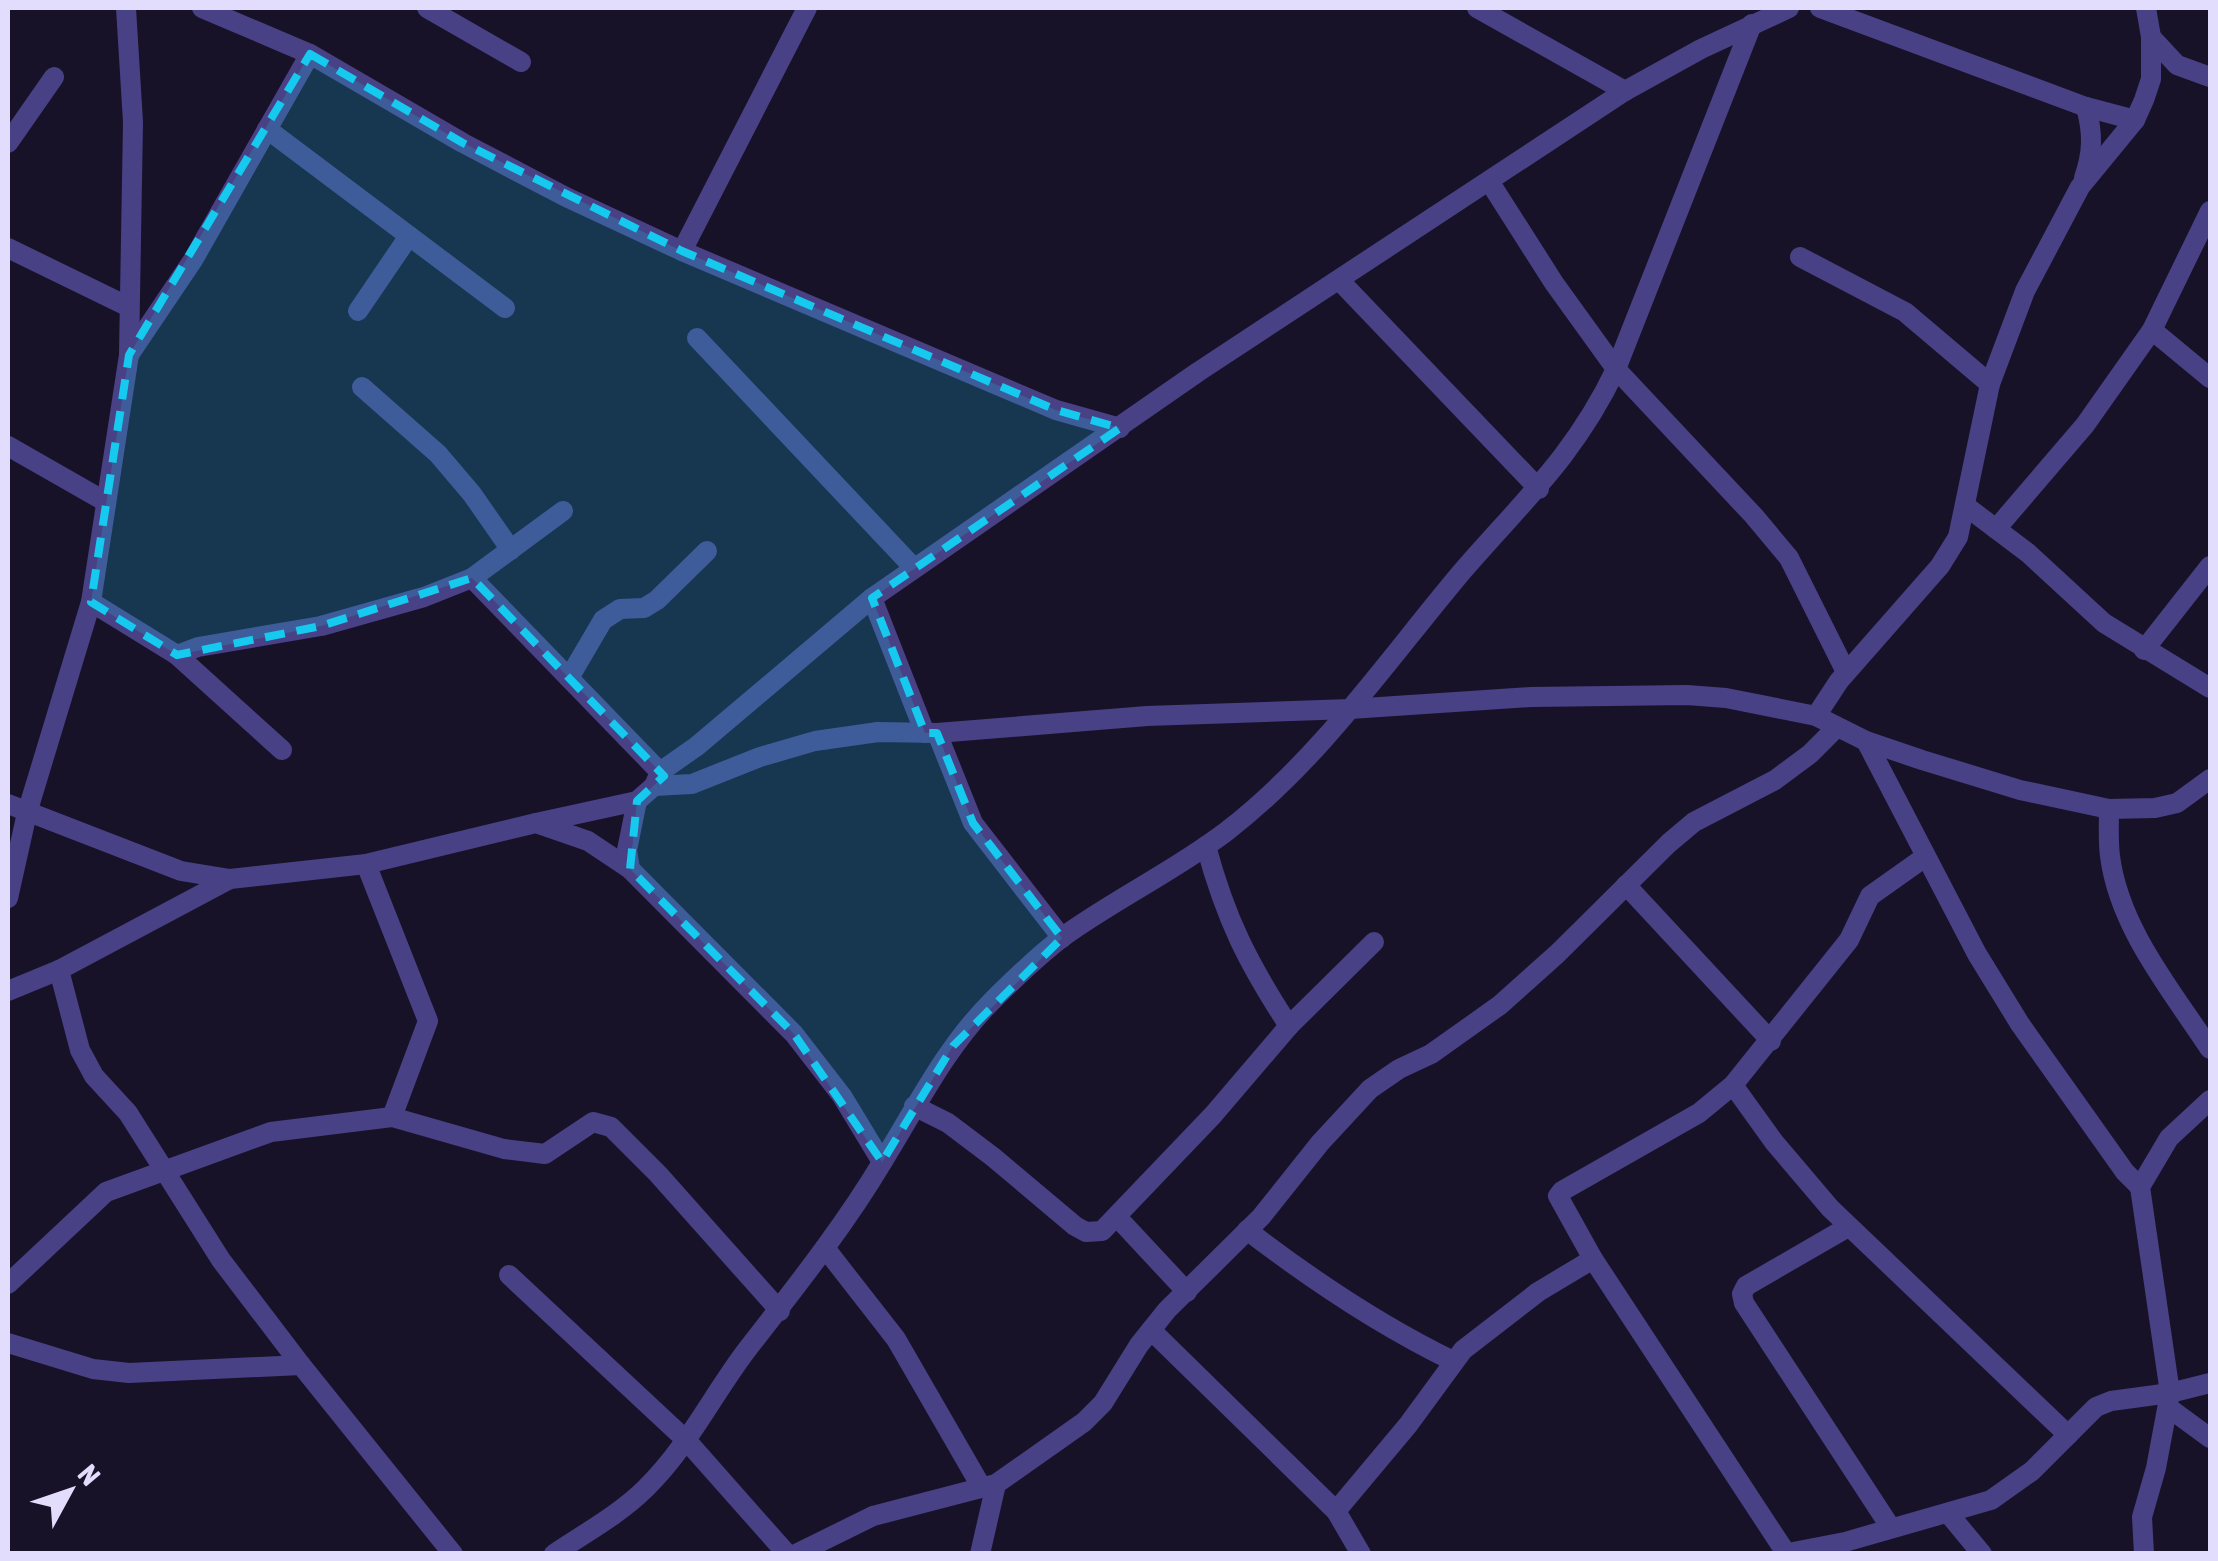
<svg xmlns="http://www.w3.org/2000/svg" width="2218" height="1561" font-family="'Asap Condensed',sans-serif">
	<rect width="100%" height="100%" fill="#181229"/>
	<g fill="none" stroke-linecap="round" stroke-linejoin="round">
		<g stroke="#494185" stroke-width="20">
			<polyline points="202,8 310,54 463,143 566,197 682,251 1056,410 1120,428"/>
			<polyline points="427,8 521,62"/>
			<polyline points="1477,8 1625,91"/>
			<polyline points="1820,8 2086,107 2135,120"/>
			<polyline points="2151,37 2177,65 2210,77"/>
			<polyline points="267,129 505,308"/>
			<polyline points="8,143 54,77"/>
			<path d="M 2084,178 C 2093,152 2093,133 2086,107"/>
			<polyline points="1489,181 1554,283 1616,369 1754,516 1789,558 1846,672"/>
			<polyline points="8,248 129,307"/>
			<polyline points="682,251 807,8"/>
			<polyline points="1800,257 1905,312 1990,384"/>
			<polyline points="1339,280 1539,489"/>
			<polyline points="358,311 409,236"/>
			<polyline points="2152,330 2210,378"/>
			<polyline points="697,338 914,568"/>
			<polyline points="129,355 193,260 310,54"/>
			<polyline points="362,387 438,454 472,494 511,550"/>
			<polyline points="8,446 106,502"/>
			<polyline points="1967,507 2028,553 2104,623 2210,688"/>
			<polyline points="1996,529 2085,425 2152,330 2210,211"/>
			<polyline points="472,578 660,772"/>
			<polyline points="872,598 925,733"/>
			<polyline points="91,602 177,655 282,750"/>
			<polyline points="2144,650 2210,566"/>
			<polyline points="177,655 198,647 321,626 424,597 472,578 563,511"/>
			<polyline points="569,678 603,620 620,609 644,608 657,600 707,551"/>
			<polyline points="1816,716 1839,681 1940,566 1958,537 1990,384 2025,291 2080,187 2135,120 2144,100 2151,79 2151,37 2146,8"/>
			<polyline points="937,733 973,823 1062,938"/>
			<polyline points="1866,741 1977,954 2020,1024 2125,1172 2140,1187"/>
			<polyline points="654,786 692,784 760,757 815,741 878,732 937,733 1147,716 1350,709 1531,697 1687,695 1726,698 1816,716 1866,741 1922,760 2020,790 2109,809 2155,808 2177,803 2210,779"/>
			<polyline points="8,804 181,871 230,879 366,864 536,823 588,841 630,869 794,1034 842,1096 882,1162"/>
			<path d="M 2109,809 C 2109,824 2108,841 2110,856 C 2119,928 2172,991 2210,1049"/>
			<polyline points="536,823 637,801 654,786 660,772 697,746 872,598 1198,372 1625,91 1701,49 1789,8"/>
			<path d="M 1206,846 C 1226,920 1248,963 1289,1026"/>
			<polyline points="366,864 428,1021 392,1117"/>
			<polyline points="630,869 627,850 637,801"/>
			<polyline points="1626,885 1771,1041"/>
			<polyline points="8,898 27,813 91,602 129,355 133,122 126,8"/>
			<polyline points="59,970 80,1050 94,1076 128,1113 221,1260 301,1365 453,1554"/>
			<polyline points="8,991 59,970 230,879"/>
			<polyline points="1733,1085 1774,1142 1830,1208 2068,1435"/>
			<polyline points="914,1106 948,1123 993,1157 1075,1226 1086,1232 1102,1231 1213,1115 1289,1026 1374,942"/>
			<polyline points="1118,1218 1187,1292"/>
			<polyline points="1848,1227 1746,1286 1742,1294 1744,1303 1891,1528"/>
			<path d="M 1247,1230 C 1312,1280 1379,1325 1453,1361"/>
			<polyline points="825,1248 896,1339 982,1488"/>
			<polyline points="509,1275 687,1441 787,1554"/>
			<polyline points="8,1284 106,1192 271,1132 392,1117 504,1149 545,1154 593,1122 611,1127 658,1174 780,1311"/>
			<polyline points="1151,1330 1336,1511 1361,1554"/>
			<polyline points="8,1343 93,1369 129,1373 301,1365"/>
			<polyline points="2169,1408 2210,1438"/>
			<polyline points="1336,1511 1408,1425 1463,1350 1538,1292 1593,1259"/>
			<polyline points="1948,1513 1982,1554"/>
			<polyline points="1786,1553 1593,1259 1558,1196 1562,1191 1699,1113 1733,1085 1849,940 1870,896 1925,857"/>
			<path d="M 554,1554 C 585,1533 620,1514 646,1488 C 687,1448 712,1396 746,1351 C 794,1289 843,1228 883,1161 C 917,1106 946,1047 992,1001 C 1014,979 1039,955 1064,936 C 1117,898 1176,870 1227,831 C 1320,759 1386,662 1460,574 C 1522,502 1574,457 1616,369 L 1752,24"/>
			<polyline points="796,1554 873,1516 996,1484 1084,1422 1103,1403 1139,1345 1167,1310 1261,1217 1320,1143 1370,1089 1399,1069 1431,1054 1500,1005 1557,954 1669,843 1694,822 1775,780 1810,754 1837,727"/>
			<polyline points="980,1554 996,1484"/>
			<polyline points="1783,1554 1845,1542 1991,1500 2032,1471 2096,1407 2111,1401 2170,1393 2210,1383"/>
			<polyline points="2144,1554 2142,1517 2156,1468 2170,1393 2140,1187 2169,1138 2210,1100"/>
		</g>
	</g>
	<path fill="#16c9ef" fill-opacity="0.2" stroke="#16c9ef" stroke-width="8" stroke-dasharray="20 12" stroke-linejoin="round" d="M 310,54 L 463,143 L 682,251 L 1056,410 L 1120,428 L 872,598 L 925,733 L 937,733 L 973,823 L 1062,938 L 953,1046 L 882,1162 L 794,1034 L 630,869 L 637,801 L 664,776 L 472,578 L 321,626 L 177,655 L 91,602 L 129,355 Z"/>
	<rect width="2218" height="1561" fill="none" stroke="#e3ddfd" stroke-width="20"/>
	<g transform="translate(70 1491) rotate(50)" stroke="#181229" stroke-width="8" paint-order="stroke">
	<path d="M0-8L18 38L0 25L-18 38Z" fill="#e3ddfd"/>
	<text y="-15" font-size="28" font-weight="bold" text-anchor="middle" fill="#e3ddfd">N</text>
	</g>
</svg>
